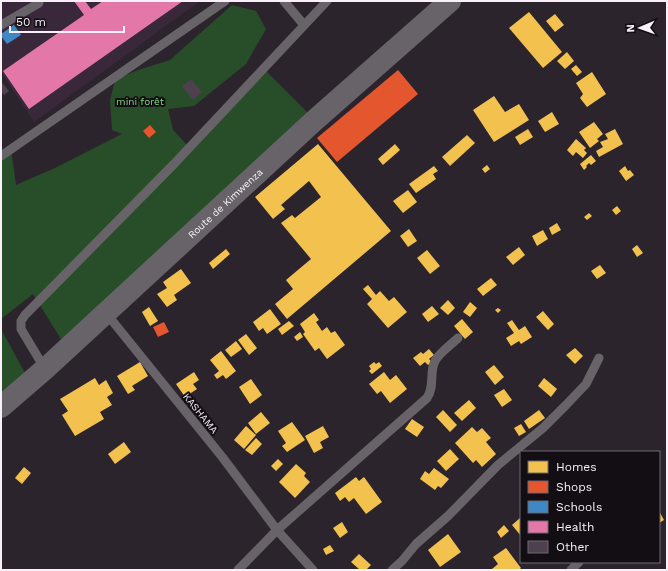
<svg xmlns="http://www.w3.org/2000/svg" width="668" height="571" font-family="'Work Sans',sans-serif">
	<rect width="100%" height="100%" fill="#2c242c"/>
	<polygon fill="#39273a" points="1,1 200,1 34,122 1,72"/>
	<g fill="#284e29">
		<polygon points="232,5 256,11 266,29 246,64 215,89 194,106 168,109 173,130 189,147 263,68 315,120 64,344 33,294 1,319 1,156 11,149 16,185 55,168 122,134 112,130 110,101 115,80 138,70 170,60"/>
		<polygon points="1,329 26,375 1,396"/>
	</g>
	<g fill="#f2c14e">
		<polygon points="529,12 562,52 543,68 509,28"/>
		<polygon points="555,14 564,25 555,32 546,21"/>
		<polygon points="567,52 574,61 565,69 557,61"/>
		<polygon points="576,65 582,72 577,76 571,69"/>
		<polygon points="592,72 606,94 587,107 580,98 583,94 576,83"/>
		<polygon points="494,96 505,112 519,104 529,120 494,142 473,110"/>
		<polygon points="552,112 559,124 545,132 538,121"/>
		<polygon points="594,122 603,134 597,139 599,141 590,148 579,132"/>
		<polygon points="528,129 533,137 520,145 515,137"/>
		<polygon points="615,129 623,144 599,157 596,151 603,147 600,142 608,139 605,134"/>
		<polygon points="467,135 475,143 450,166 442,157"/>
		<polygon points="576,139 586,148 584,150 587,153 583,158 576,152 573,156 567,150"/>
		<polygon points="318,144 391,231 287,319 275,304 293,289 286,280 311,259 281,223 292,215 295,218 321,197 309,181 281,205 285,209 273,219 255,197"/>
		<polygon points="395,144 400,150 383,165 378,159"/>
		<polygon points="591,155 596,161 591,165 589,163 586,166 587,167 584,170 580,164"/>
		<polygon points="487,165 490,169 485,173 482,169"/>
		<polygon points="434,166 438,171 433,174 436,179 416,193 409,184"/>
		<polygon points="625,166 628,171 630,170 634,175 626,181 619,171"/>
		<polygon points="408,190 417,202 403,213 393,201"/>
		<polygon points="617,206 621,211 616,215 612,210"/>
		<polygon points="589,213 592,216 587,220 584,217"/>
		<polygon points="557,223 561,230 552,235 549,228"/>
		<polygon points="409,229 417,241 408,247 400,236"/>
		<polygon points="543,230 548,239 537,246 532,236"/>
		<polygon points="637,245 643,253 637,257 632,249"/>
		<polygon points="519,247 525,255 513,265 506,257"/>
		<polygon points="226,249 230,254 213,269 209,263"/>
		<polygon points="427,250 440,266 430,274 417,258"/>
		<polygon points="600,265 606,273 597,279 591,271"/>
		<polygon points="181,269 191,283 174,295 177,300 167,307 157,294 167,288 163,282"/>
		<polygon points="491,278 497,285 483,296 477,289"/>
		<polygon points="368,285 376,295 380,291 389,301 394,297 407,312 388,328 367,304 372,299 363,289"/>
		<polygon points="448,300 455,308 448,315 440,308"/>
		<polygon points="470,302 477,308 470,317 463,312"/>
		<polygon points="432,306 439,314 428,322 422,314"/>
		<polygon points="149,307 158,321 150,326 142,312"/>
		<polygon points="498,308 501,310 498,313 495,310"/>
		<polygon points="270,309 281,324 267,334 263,328 259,331 253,322"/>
		<polygon points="543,311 554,324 548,330 536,317"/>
		<polygon points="314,313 319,320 316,322 322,331 327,327 331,333 335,331 345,345 327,359 319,348 315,351 303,334 305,332 300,324"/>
		<polygon points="462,319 473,332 465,339 454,326"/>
		<polygon points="512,320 519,330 525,326 532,337 521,344 519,341 511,346 506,338 514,333 507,323"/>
		<polygon points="289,321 294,326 282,335 278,329"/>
		<polygon points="300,332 303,337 297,341 294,337"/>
		<polygon points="246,334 257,348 249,355 238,340"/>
		<polygon points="236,341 242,349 231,357 225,350"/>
		<polygon points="575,348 583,356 575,364 566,355"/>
		<polygon points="429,349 434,355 429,359 432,362 428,365 425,362 420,366 413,358 421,352 423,354"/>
		<polygon points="221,351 236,371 226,379 223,375 217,379 214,375 219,371 210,360"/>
		<polygon points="140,362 148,376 132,386 135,390 128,394 117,376"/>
		<polygon points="374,362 376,364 379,362 382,366 372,374 369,371 371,369 369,366"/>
		<polygon points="494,365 504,377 495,385 485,372"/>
		<polygon points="194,372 199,380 193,384 197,389 185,397 176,384"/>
		<polygon points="384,372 390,380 396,375 407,389 390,403 381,391 377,394 369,384"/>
		<polygon points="95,378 99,385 106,380 113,393 107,397 112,405 100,412 104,419 75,436 62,415 68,411 60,399"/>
		<polygon points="544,378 557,389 551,397 538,386"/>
		<polygon points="251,379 262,395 250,404 239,387"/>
		<polygon points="504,389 512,400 502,407 494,395"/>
		<polygon points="469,400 476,408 462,421 454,413"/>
		<polygon points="443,410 457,425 450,432 436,417"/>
		<polygon points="539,410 545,418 529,429 524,421"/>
		<polygon points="261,412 270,423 256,434 248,423"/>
		<polygon points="412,419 424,427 417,437 405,429"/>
		<polygon points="292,422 305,440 287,452 282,446 286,443 278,431"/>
		<polygon points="521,424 526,432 519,436 514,428"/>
		<polygon points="246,426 256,435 244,449 234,440"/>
		<polygon points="323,426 329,437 320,442 323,448 314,453 305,436"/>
		<polygon points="472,427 477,432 482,428 491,438 486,442 496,454 482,467 476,460 473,463 455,443"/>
		<polygon points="256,438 262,444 252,455 245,450"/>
		<polygon points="124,442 131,452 115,464 108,454"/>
		<polygon points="450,449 459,459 446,471 437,461"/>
		<polygon points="278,459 283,464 276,471 271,466"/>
		<polygon points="296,464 306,473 304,476 310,482 295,498 279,482"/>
		<polygon points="24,467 31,473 22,484 15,478"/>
		<polygon points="434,468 449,479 441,488 438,486 435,490 420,479 425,471 429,474"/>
		<polygon points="356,477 359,481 364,477 382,502 366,514 354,498 349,502 345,497 340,501 335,493"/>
		<polygon points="659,511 664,520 659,523"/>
		<polygon points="520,518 521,519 521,536 512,525"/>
		<polygon points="342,522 348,532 340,538 333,528"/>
		<polygon points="504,525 509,531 501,538 497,532"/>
		<polygon points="448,534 461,552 440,567 428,550"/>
		<polygon points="330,545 334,551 326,555 323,549"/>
		<polygon points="506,548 521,568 519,570 493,570 492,569 498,564 493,557"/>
		<polygon points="359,554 371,565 366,570 360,570 351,562"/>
	</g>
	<g fill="#e4572e">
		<polygon points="398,70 418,94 337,162 317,138"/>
		<polygon points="150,125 156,132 149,138 143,131"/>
		<polygon points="164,322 169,332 158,337 153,327"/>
	</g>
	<polygon fill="#3f88c5" points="14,25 21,35 7,44 1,36 1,34"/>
	<polygon fill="#e377a8" points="74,1 85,1 91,9 103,1 183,1 29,109 3,71 84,15"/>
	<g fill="#4e404f">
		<polygon points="191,79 202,92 193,100 182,86"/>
		<polygon points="1,81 9,91 4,95 1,92"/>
	</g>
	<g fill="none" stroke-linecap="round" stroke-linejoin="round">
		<g stroke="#686368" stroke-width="9">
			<polyline points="284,1 304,25"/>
			<polyline points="1,25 39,3 39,1"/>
			<polyline points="1,156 225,1"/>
			<polyline points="106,313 223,458 277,530 313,570"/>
			<polyline points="45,369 21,329 21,321 25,315 174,164 327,1"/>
			<path d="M 238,570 L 277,530 L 427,398 C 435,387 429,372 435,361 C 439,353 452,344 458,338"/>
			<polyline points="392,570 402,561 416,544 448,516 498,465 543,428 566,405 586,384 599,358"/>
			<polyline points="571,570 579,562"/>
		</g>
		<path stroke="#686368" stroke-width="22" id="s1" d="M 1,407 L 45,369 L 315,120 L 450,1"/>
	</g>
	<g text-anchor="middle" stroke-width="4" stroke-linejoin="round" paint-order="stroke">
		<g font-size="10" fill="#84da84" stroke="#130d14">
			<text x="140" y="105">mini forêt</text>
		</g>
		<g font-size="10" fill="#f9f0f9" stroke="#130d14">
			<text dy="4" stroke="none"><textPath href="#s1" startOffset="303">Route de Kimwenza</textPath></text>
			<text transform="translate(201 413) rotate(51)" y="4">KASHAMA</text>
		</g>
	</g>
	<rect width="668" height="571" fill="none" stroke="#f9f0f9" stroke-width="4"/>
	<rect x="520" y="451" width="140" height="112" fill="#130d14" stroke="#6f6870"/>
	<rect x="528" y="461" width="20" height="12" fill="#f2c14e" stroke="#6f6870"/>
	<text x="556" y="471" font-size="12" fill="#f9f0f9">Homes</text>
	<rect x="528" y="481" width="20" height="12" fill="#e4572e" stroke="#6f6870"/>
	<text x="556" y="491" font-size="12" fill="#f9f0f9">Shops</text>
	<rect x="528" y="501" width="20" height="12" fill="#3f88c5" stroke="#6f6870"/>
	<text x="556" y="511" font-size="12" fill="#f9f0f9">Schools</text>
	<rect x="528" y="521" width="20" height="12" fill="#e377a8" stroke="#6f6870"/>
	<text x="556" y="531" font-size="12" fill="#f9f0f9">Health</text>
	<rect x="528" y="541" width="20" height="12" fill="#4e404f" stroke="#6f6870"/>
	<text x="556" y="551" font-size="12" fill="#f9f0f9">Other</text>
	<g transform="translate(640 28) rotate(268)" stroke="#130d14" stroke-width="3" paint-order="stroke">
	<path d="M0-3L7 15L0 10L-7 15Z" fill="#f9f0f9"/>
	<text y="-6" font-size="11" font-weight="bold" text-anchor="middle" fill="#f9f0f9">N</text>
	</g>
	<path d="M10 26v6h114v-6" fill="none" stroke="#f9f0f9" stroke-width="2"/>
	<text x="16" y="26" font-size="12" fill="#f9f0f9" stroke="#130d14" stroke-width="3" paint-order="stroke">50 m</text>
</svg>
